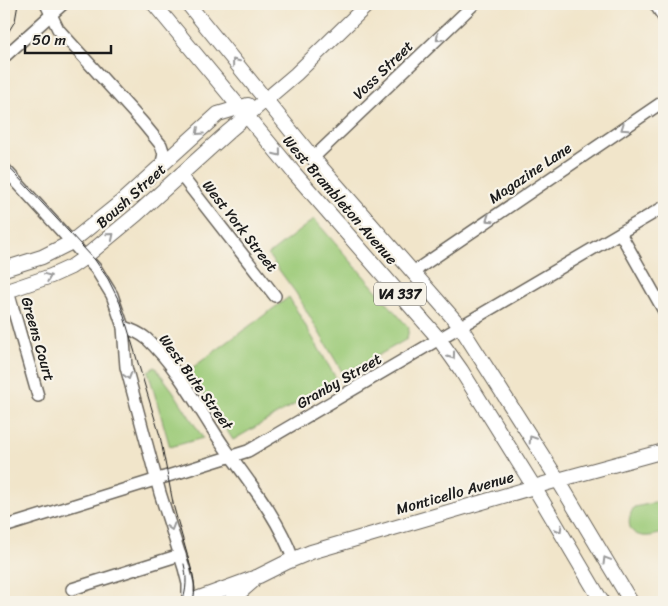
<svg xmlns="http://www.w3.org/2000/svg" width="668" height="606" font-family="Sriracha,sans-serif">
	<rect width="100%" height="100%" fill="#f7f3e8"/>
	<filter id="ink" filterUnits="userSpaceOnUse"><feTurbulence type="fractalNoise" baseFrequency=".02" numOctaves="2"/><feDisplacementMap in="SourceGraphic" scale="10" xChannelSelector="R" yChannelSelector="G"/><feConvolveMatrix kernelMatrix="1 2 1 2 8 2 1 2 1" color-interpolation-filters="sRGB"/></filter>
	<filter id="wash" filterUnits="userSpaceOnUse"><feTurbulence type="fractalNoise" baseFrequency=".0096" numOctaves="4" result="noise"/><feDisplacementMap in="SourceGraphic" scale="20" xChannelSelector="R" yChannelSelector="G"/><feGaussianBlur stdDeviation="1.12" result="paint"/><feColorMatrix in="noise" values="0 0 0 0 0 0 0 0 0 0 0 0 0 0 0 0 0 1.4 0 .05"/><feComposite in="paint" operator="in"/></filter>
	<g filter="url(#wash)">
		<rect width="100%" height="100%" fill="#f1e5ca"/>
		<g fill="#9dcb79" stroke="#5c744a">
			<polygon points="314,219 409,328 407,339 344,375 296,293 268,255"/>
			<polygon points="289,297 337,380 233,440 191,375 192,368"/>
			<polygon points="155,367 173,391 203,438 170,447 148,371"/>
			<path d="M 664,501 L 664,533 C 658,534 650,537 643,536 C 626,534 627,518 634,507 Z"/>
		</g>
	</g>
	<g filter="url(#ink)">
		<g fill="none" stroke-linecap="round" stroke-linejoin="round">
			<defs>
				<g id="minor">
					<polyline points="46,4 58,29 143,123 161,145 164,154 161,166"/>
					<polyline points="655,4 664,18"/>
					<polyline points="4,57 63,4"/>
					<polyline points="313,158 474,4"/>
					<polyline points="4,168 96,269 112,295 123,327 126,367 160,493 184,568 188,584 188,602"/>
					<polyline points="180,174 275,296"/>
					<polyline points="620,233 664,311"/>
					<polyline points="413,272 664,101"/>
					<polyline points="8,291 38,396"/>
					<path d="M 123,327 C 133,330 140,333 147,339 C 180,370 200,412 225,448 C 250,483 279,519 293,559"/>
					<polyline points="4,527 248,451 664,207"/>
					<polyline points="72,589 180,555"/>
				</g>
				<g id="major">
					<polyline points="154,4 295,174 439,339 461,370 534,487 602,602"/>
					<polyline points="188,4 313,158 460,326 558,480 631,602"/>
					<polyline points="4,269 42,257 70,243 121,202 218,114 248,105"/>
					<polyline points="4,292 51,276 71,267 84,258 137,214 229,131 296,74 368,4"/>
					<polyline points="188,602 259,576 287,562 311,552 558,480 664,451"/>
					<polyline points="229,602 252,582"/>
				</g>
			</defs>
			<use href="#minor" stroke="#676259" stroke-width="14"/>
			<use href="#major" stroke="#676259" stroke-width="16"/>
			<use href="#minor" stroke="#fff" stroke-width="11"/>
			<use href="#major" stroke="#fff" stroke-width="14"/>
			<g stroke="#1c1c1c" stroke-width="1">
				<polyline points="4,23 8,4"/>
				<polyline points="4,39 15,21 18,4"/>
				<polyline points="4,162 95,260 108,279 120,303 160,436 174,508 193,575 195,589 193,602"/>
				<path d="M 182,602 C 187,590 187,577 184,564"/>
			</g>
		</g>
		<defs><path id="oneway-chevron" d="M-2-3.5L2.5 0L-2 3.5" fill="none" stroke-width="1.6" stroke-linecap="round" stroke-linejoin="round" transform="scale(1.25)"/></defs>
		<g stroke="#999">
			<use href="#oneway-chevron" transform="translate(439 38) rotate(136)"/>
			<use href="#oneway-chevron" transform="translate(235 62) rotate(-129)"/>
			<use href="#oneway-chevron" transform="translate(624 128) rotate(146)"/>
			<use href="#oneway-chevron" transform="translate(199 132) rotate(138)"/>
			<use href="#oneway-chevron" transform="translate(278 153) rotate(51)"/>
			<use href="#oneway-chevron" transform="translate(489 219) rotate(145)"/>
			<use href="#oneway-chevron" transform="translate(111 236) rotate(-40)"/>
			<use href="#oneway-chevron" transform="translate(48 277) rotate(-22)"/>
			<use href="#oneway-chevron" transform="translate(452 356) rotate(54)"/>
			<use href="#oneway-chevron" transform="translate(128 376) rotate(74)"/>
			<use href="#oneway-chevron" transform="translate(532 439) rotate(-123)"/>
			<use href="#oneway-chevron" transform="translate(171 527) rotate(73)"/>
			<use href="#oneway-chevron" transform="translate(559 529) rotate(60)"/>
			<use href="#oneway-chevron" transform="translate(606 560) rotate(-121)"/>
		</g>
	</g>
	<g text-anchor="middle" stroke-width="4.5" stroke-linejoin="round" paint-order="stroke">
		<rect fill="#f7f3e8" stroke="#5e5c59" stroke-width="1" x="374" y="282.5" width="52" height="23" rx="4"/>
		<g font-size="14" font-weight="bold" fill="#1c1c1c">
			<text x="400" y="299">VA 337</text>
		</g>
		<g font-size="15" fill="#1c1c1c" stroke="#f7f3e8">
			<text transform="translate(383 70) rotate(-44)" y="5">Voss Street</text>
			<text transform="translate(530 173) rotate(-34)" y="5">Magazine Lane</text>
			<text transform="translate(131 196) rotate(-42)" y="5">Boush Street</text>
			<text transform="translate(340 200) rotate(49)" y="5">West Brambleton Avenue</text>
			<text transform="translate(240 226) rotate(52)" y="5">West York Street</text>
			<text transform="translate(38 339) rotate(74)" y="5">Greens Court</text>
			<text transform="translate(339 381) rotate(-30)" y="5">Granby Street</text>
			<text transform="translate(196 382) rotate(54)" y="5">West Bute Street</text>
			<text transform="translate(455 493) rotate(-16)" y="5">Monticello Avenue</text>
		</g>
	</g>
	<rect width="668" height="606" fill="none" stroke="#f7f3e8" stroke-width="20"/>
	<path d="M25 45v8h86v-8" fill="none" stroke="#1c1c1c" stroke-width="2.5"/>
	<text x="32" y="45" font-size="15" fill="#1c1c1c" stroke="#f7f3e8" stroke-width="4" paint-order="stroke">50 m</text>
</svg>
